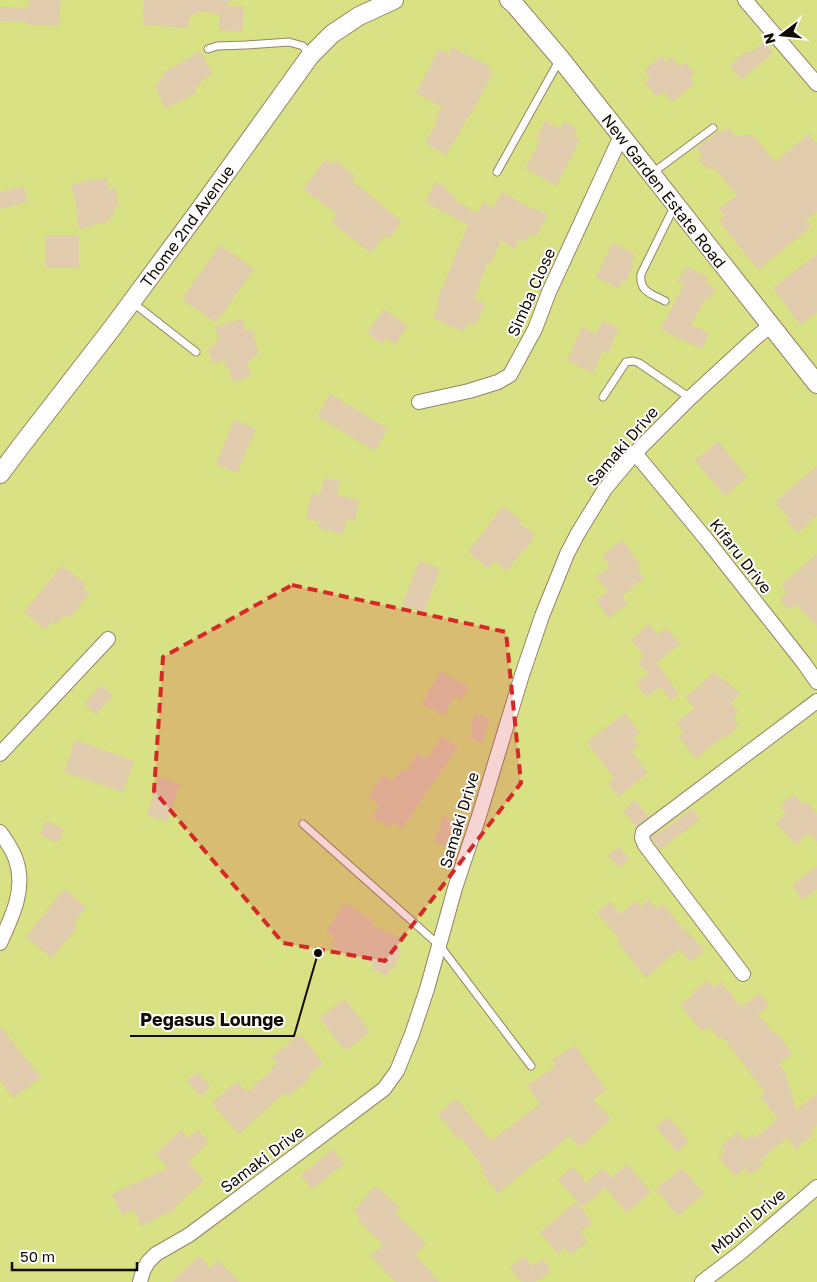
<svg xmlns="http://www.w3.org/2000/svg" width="817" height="1282" font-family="'Golos Text',sans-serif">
	<rect width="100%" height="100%" fill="#fcf3e7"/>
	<rect fill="#d8e284" x="0" y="0" width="817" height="1282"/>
	<g fill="#e1ccae">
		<polygon points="29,0 61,0 59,26 27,25 28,22 0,21 0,7 28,8"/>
		<polygon points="144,0 231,0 226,5 244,7 242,32 219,30 220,12 218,14 199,11 190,17 188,28 143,25"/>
		<polygon points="764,42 773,53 741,80 730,65 748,50 750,53"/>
		<polygon points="452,47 489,66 488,69 493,72 471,114 470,114 446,155 425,143 437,121 435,119 442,107 416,93 439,49 449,54"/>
		<polygon points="200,51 213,74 202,80 203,82 195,87 197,92 184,100 165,108 155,84 161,82 159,78 164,76 163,72 169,70"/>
		<polygon points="661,56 667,62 672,57 680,67 685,62 695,74 689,78 694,84 672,102 663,92 657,97 645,83 650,78 644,71"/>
		<polygon points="545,121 560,129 564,121 577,129 573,136 580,140 556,186 525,168 540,141 536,138"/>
		<polygon points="731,129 734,136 753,135 775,162 809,134 817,144 817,211 806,221 811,227 758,270 719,221 725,216 719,209 737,195 713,167 710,170 698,160 702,155 696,148 719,131"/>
		<polygon points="326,159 332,164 335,160 355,176 352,181 402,222 388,239 384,236 371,253 331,222 337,214 303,189"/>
		<polygon points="107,178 109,190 115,188 119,206 113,208 115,215 109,216 110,221 79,229 75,198 74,198 71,184"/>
		<polygon points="436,182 447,188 446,191 456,196 454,200 477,213 483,202 493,208 502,192 534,210 535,208 548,215 536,237 530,234 526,242 520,239 515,249 501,240 491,263 488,262 478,287 480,288 474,299 485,304 475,326 468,323 464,332 433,318 440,302 437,300 468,225 425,202"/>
		<polygon points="24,186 28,202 0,209 0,192"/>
		<polygon points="45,235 79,235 79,268 46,268"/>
		<polygon points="612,243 635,254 631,263 634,264 626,281 623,280 619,289 596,277"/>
		<polygon points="220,245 254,269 216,323 182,299"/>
		<polygon points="817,254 817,312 800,325 773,288"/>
		<polygon points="687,266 708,278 705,283 715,289 709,300 706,298 691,325 709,333 702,349 683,340 683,341 660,329 684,285 678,281"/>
		<polygon points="384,309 408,326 395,345 386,338 382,344 367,333"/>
		<polygon points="242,319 246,331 252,329 259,355 252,357 253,360 247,362 251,376 233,382 228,367 226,368 224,360 212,364 208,348 217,345 215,340 219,339 215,327"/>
		<polygon points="602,321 619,328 608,353 603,351 593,373 567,361 582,327 596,334"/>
		<polygon points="330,394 388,429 375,451 317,416"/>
		<polygon points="234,420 256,429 237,473 216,464"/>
		<polygon points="718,441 747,477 725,496 695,461"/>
		<polygon points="817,466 817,516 798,533 787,521 790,519 775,502"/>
		<polygon points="324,478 340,481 337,495 359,500 355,521 347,519 343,534 318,528 319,522 306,519 312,493 320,495"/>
		<polygon points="503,506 522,521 519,524 535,534 526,550 524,549 507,571 495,561 489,569 468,552"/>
		<polygon points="622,540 631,551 630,552 641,566 637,569 644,578 622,596 628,604 608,618 596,600 608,591 596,577 610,566 602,556"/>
		<polygon points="817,554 817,627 796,604 789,610 780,600 787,592 781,585"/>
		<polygon points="419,561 440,569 424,613 402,605"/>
		<polygon points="62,565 85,584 83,588 90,593 69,618 64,615 56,624 52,621 45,630 24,612"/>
		<polygon points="649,624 658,635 666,628 680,644 657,663 679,694 671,700 661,687 646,697 636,683 649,674 638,662 644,656 631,640"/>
		<polygon points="440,671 469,687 462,700 455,696 444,716 422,704"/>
		<polygon points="714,672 740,693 731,704 739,712 733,718 739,725 726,738 724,736 696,759 678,736 684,732 676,723 695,708 686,698"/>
		<polygon points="101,685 113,696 96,715 84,704"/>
		<polygon points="475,713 490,718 482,743 469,738 473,729 470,727"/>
		<polygon points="625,713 640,733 633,738 639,746 631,751 648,773 618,797 608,783 614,778 587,742"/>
		<polygon points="441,736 458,747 402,829 393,822 389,828 372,816 379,805 368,797 383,775 393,781 401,769 406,772 417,753 427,759"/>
		<polygon points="75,740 134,761 123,792 64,772"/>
		<polygon points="159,777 180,784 167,822 147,815"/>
		<polygon points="794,794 802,804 806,801 817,814 817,842 810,833 796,845 776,823 786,813 780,806"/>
		<polygon points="635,800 649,817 636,827 623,811"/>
		<polygon points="692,809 700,819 660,850 651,837 660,830 661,832"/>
		<polygon points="443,816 457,821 448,847 434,842"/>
		<polygon points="46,821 64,829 58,843 40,835"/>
		<polygon points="618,847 629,858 620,868 608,856"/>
		<polygon points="817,866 817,889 803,900 792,885"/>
		<polygon points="64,889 86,907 74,923 77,927 52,958 26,937"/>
		<polygon points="649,900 656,909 663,904 684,930 685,929 704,950 691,962 679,949 646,978 618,943 620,940 597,912 610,902 620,914 636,901 641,907"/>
		<polygon points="345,903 374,921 371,925 402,939 398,948 402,950 394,969 391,968 387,976 371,969 373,964 350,953 348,956 330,945 335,938 326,932"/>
		<polygon points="708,980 714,988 721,982 741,1007 760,993 769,1006 758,1014 774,1034 776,1032 792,1054 779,1064 786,1073 796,1111 817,1093 817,1125 810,1131 813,1135 796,1149 787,1137 760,1161 763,1164 751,1175 745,1168 735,1177 718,1157 725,1152 721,1146 738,1132 745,1140 752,1134 755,1138 778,1119 760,1096 765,1092 723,1037 720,1040 709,1026 702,1032 680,1005 693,995 692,993"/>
		<polygon points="345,999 370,1032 348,1049 343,1049 320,1018"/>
		<polygon points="0,1026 41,1077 14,1098 0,1081"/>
		<polygon points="300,1034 323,1063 309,1075 311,1078 288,1097 284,1093 239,1134 212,1103 237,1081 247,1092 272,1070 271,1068 277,1063 272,1057"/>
		<polygon points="575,1045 606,1090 593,1099 611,1119 580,1147 570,1136 498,1193 481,1172 484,1169 460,1136 457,1138 438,1114 457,1099 491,1141 540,1104 527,1086 556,1066 552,1060"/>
		<polygon points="197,1072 211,1087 201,1096 187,1081"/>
		<polygon points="669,1117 689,1142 677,1152 656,1127"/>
		<polygon points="181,1130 188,1138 198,1130 209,1142 188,1162 204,1180 175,1207 176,1209 141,1226 134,1210 122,1215 112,1194 168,1168 156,1154"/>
		<polygon points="333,1149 344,1164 312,1189 301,1175"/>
		<polygon points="627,1164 651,1192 627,1213 605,1188 582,1207 558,1179 573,1167 587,1183 603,1168 612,1178"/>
		<polygon points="682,1168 704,1194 678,1216 656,1189"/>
		<polygon points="375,1186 384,1193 400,1208 395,1213 426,1244 415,1255 439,1282 395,1282 371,1256 383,1245 358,1220 361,1218 354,1211"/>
		<polygon points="576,1202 592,1222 580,1232 588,1241 571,1255 565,1248 558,1254 540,1232"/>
		<polygon points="199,1256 210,1268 218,1260 239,1282 172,1282"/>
		<polygon points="525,1256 532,1266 543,1259 551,1271 536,1282 521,1282 510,1267"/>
	</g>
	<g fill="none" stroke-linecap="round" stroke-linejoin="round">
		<defs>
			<g id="service">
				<polyline points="208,49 217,46 246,45 289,42 303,46 310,56"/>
				<polyline points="497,172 560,59"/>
				<polyline points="651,174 713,128"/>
				<path d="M 665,301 C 652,294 639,292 641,274 L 675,205"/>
				<polyline points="132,302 196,352"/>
				<polyline points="603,397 626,362 633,361 639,363 690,398"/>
				<polyline points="303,824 440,946 531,1066"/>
			</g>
			<g id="minor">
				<polyline points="745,0 817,84"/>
				<polyline points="419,402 469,391 498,382 510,375 535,329 549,292 621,136"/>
				<polyline points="635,453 706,539 803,662 817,682"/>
				<polyline points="0,754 108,639"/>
				<path d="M 0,832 C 6,841 13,850 16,860 C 26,889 12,917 0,943"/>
				<polyline points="743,974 645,845 642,838 643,832 817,701"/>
				<polyline points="140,1282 143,1271 148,1262 156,1254 189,1235 224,1209 384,1089 397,1071 412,1034 427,989 455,888 479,816 522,675 542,616 567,554 578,533 605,489 635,453 690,398 754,339 771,325"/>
				<polyline points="702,1282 740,1253 817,1187"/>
			</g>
			<g id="tertiary">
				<polyline points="509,0 514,4 560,58 817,384"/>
				<polyline points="0,474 21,446 113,327 198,212 310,56 332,34 359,16 394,0"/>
			</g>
		</defs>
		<use href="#service" stroke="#978368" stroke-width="9"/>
		<use href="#minor" stroke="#978368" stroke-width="16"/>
		<use href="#tertiary" stroke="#978368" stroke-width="20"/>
		<use href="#service" stroke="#fff" stroke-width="7"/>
		<use href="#minor" stroke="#fff" stroke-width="14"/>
		<use href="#tertiary" stroke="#fff" stroke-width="18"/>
	</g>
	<path fill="#d62828" fill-opacity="0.2" stroke="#d62828" stroke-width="4" stroke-dasharray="10 6" stroke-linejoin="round" d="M 292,585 L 506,632 L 521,783 L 385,961 L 283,943 L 154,791 L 163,657 Z"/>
	<g text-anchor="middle" stroke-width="4" stroke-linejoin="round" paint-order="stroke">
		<g font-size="16" fill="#120b03" stroke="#fff">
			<text transform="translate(664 191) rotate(52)" y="6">New Garden Estate Road</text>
			<text transform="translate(187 226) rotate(-54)" y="6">Thome 2nd Avenue</text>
			<text transform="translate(531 292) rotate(-66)" y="6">Simba Close</text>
			<text transform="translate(622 446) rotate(-49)" y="6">Samaki Drive</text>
			<text transform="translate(741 556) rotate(52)" y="6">Kifaru Drive</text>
			<text transform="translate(459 820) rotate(-73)" y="6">Samaki Drive</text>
			<text transform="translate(262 1159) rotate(-37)" y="6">Samaki Drive</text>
			<text transform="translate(748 1221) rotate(-40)" y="6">Mbuni Drive</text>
		</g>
	</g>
	<path fill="none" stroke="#120b03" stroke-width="2" d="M318 953L294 1036H130"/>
	<circle fill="#120b03" stroke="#fff" stroke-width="2" cx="318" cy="953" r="5"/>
	<g font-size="18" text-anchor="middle" font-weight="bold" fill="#120b03" stroke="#fff" stroke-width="4" stroke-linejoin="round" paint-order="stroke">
		<text x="212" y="1026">Pegasus Lounge</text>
	</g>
	<g transform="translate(782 35) rotate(254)" stroke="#ffffff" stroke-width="4" paint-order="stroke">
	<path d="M0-4L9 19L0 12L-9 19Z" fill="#120b03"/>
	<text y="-8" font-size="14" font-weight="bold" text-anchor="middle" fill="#120b03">N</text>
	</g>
	<path d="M12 1262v8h125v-8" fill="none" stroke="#120b03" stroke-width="2.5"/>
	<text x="20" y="1262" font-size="15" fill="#120b03" stroke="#ffffff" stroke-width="4" paint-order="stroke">50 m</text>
</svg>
